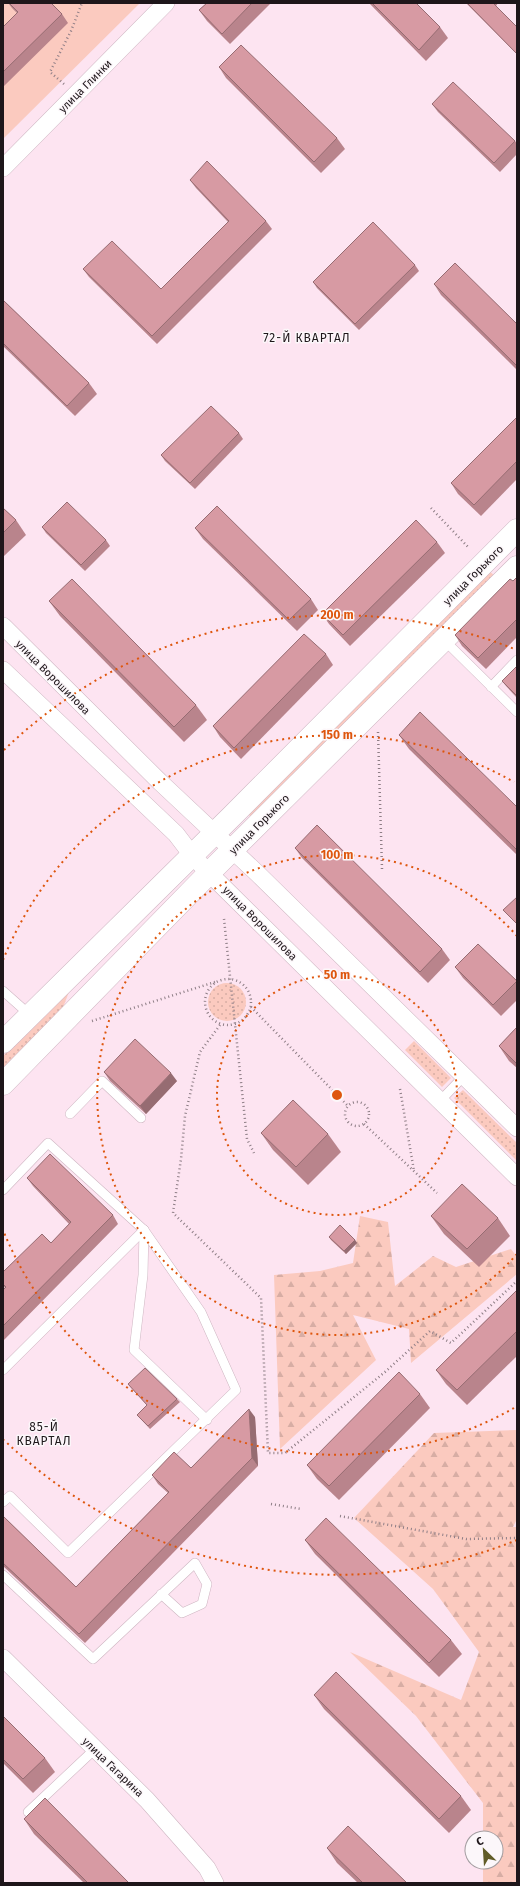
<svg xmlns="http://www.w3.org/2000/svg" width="520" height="1886" font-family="'Fira Sans',sans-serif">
	<defs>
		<pattern id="grass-dots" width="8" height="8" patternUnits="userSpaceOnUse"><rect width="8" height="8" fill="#fbcabf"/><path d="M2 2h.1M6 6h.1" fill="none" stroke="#d7ada4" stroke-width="1.8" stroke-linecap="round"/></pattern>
		<pattern id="forest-firs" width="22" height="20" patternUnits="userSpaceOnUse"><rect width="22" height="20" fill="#fbcabf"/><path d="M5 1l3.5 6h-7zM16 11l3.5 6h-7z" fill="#d7ada4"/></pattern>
	</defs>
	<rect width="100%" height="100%" fill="#fde4f1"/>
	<g fill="url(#grass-dots)">
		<polygon points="488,570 496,577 254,820 246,812"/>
		<circle cx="227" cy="1002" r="19"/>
		<polygon points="69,992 62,1010 3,1071 3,1056"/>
		<polygon points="414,1041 451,1078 442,1087 405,1050"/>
		<polygon points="463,1090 517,1143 517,1161 454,1098"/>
	</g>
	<g fill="url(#forest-firs)">
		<polygon points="360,1216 388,1222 395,1286 433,1256 456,1267 511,1249 517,1257 517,1274 411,1363 409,1329 353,1315 376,1360 280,1449 274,1275 320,1271 353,1263"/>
		<polygon points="517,1430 517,1519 513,1527 517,1527 517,1883 483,1883 483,1862 496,1862 496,1838 483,1838 483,1803 416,1716 350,1652 461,1700 479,1652 433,1589 354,1518 434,1433"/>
	</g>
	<polygon fill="#fbcabf" points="3,3 140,3 3,139"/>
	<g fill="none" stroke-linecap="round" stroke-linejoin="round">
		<defs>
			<g id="service">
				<polyline points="444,640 517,712"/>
				<polyline points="491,687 517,660"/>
				<polyline points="3,991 30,1015"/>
				<polyline points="440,1101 464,1076"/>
				<polyline points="70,1114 102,1081 141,1118"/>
				<polyline points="3,1190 48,1143 144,1230 201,1312 236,1390 68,1553 10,1496 3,1502"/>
				<polyline points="144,1230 143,1275 134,1350 207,1420"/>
				<polyline points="3,1370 144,1230"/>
				<polyline points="3,1575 93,1659 195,1563 207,1584 202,1604 182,1613 161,1594"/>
				<polyline points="28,1812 95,1749"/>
			</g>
			<g id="minor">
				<polyline points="3,168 166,3"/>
				<polyline points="3,626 160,782 258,874 517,1128"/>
				<polyline points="3,670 176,834 192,855 204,868 517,1177"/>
				<polyline points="3,1658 147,1800 207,1868 215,1883"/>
			</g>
			<g id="secondary">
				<polyline points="3,1042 231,817 517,530"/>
				<polyline points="3,1084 214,868 517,567"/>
			</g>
		</defs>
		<use href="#service" stroke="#ceb6c2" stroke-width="10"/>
		<use href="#minor" stroke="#ceb6c2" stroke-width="18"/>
		<use href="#secondary" stroke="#ceb6c2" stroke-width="23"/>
		<g stroke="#8e7e86" stroke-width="2.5" stroke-dasharray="1 3" stroke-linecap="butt">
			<polyline points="64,84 50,72 71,31 82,3"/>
			<polyline points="431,508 469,548"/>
			<polyline points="378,732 382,869"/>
			<polyline points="224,919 247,1139 254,1153"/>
			<circle cx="228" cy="1002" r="23"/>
			<polyline points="251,1007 348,1106"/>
			<polyline points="92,1021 215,982"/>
			<polyline points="220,1025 200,1052 185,1116 181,1159 173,1213 261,1298 268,1453 285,1453 385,1372 430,1331 451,1343 517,1281"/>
			<polyline points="400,1089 414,1171"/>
			<circle cx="357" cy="1114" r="12"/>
			<polyline points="364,1124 437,1193"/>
			<polyline points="271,1504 301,1509"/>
			<polyline points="340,1516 466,1539 517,1538"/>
		</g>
		<use href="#service" stroke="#fff" stroke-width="9"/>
		<use href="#minor" stroke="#fff" stroke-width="17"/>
		<use href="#secondary" stroke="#fff" stroke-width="22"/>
	</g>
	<g fill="#b9848c">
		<polygon points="8,3 51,3 62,14 68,23 3,87 3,27 17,13 12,8"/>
		<polygon points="207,3 271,3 230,44 207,21 199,10"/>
		<polygon points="369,3 416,3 440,27 448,38 426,61"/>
		<polygon points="466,3 498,3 496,6 517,27 517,54"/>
		<polygon points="219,67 337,138 345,149 321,173 226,78"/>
		<polygon points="432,104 515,141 517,144 517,154 500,172 438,112"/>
		<polygon points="190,180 266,221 272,229 157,344 89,277 83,269 161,289 228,222 196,188"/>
		<polygon points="415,265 419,271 359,330 317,288 313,282"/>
		<polygon points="434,284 517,324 517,370 441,295"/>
		<polygon points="3,300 89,383 97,394 75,416 3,346"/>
		<polygon points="517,417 517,479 481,516 458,494 451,483"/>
		<polygon points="239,433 243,439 195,489 165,461 161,455"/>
		<polygon points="3,508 16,520 26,535 4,556 3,555"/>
		<polygon points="42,527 106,540 110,546 85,571 46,533"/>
		<polygon points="195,528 311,599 318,610 297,631 203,539"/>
		<polygon points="437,542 445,553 350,646 329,624 322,614"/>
		<polygon points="517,577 517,637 486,669 462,646 455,635"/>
		<polygon points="49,601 196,705 207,720 184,742 60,616"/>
		<polygon points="326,654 333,665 241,759 220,737 213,726"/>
		<polygon points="517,666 517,698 506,686 502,681"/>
		<polygon points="399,735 517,807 517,855 409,749"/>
		<polygon points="295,848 442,949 450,960 428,983 302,858"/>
		<polygon points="478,944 517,982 517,1000 501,1016 463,978 455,967"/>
		<polygon points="517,1027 517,1068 509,1061 499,1046"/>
		<polygon points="104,1072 177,1081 146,1114 110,1081"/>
		<polygon points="261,1133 328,1134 341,1152 308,1185 273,1150"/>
		<polygon points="27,1178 113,1215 118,1224 3,1341 3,1290 5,1288 3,1285 3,1272 51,1243 69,1224 33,1186"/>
		<polygon points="431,1216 498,1218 510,1236 479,1267 444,1234"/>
		<polygon points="329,1237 355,1240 357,1243 346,1254 331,1240"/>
		<polygon points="517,1290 517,1356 467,1405 446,1384 436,1370"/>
		<polygon points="128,1384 177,1399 180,1402 150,1429 137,1415 147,1405"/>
		<polygon points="420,1394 430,1408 339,1500 317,1479 307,1465"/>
		<polygon points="255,1417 258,1466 85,1643 3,1566 3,1516 76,1587 168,1493 158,1484 152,1475 191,1468"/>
		<polygon points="305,1540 451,1640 462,1654 439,1677 315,1554"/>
		<polygon points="314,1695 461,1796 471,1810 449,1833 324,1709"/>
		<polygon points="3,1716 45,1758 55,1772 33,1793 3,1763"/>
		<polygon points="24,1819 129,1883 84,1883 34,1834"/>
		<polygon points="327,1848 407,1883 358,1883 337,1863"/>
	</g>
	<g fill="#966c72">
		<polygon points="171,1073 177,1081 146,1114 140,1106"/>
		<polygon points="355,1240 357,1243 346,1254 344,1251"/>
		<polygon points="249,1409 255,1417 258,1466 252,1458"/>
	</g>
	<g fill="#d79aa3" stroke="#966c72">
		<polygon points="9,3 51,3 62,14 3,72 3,27 18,12"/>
		<polygon points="207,3 252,3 222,34 199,10"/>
		<polygon points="372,3 416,3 440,27 419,50"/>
		<polygon points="467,3 493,3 517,27 517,54"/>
		<polygon points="241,45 337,138 314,162 219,67"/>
		<polygon points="453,82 515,141 494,163 432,104"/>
		<polygon points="207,161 266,221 152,336 83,269 112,241 161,289 229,221 190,180"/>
		<polygon points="373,222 415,265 355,324 313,282"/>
		<polygon points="455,263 517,324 517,366 434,284"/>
		<polygon points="3,300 89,383 67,406 3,343"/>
		<polygon points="211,406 239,433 190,483 161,455"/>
		<polygon points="517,417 517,461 474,505 451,483"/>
		<polygon points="67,502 106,540 81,565 42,527"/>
		<polygon points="217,506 311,599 289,620 195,528"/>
		<polygon points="3,508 16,520 3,533"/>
		<polygon points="416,520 437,542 343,635 322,614"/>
		<polygon points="517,577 517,619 478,658 455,635 510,579 513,581"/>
		<polygon points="72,579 196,705 174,727 49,601"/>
		<polygon points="304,634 326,654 234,748 213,726"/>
		<polygon points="517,666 517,696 502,681"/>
		<polygon points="420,712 517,807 517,850 399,735"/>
		<polygon points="317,825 442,949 420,972 295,848"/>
		<polygon points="517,897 517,924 503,910"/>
		<polygon points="478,944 517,981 493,1005 455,967"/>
		<polygon points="517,1027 517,1064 499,1046"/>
		<polygon points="135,1039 171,1073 140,1106 104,1072"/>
		<polygon points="293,1100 328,1134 296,1167 261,1133"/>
		<polygon points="50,1154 113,1215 3,1326 3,1290 6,1287 3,1284 3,1272 42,1234 51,1243 71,1222 27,1178"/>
		<polygon points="462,1184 498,1218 467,1249 431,1216"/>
		<polygon points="340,1225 355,1240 344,1251 329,1237"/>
		<polygon points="517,1290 517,1331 457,1390 436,1370"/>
		<polygon points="145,1368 177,1399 148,1426 137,1415 147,1405 128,1384"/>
		<polygon points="399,1372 420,1394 329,1486 307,1465"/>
		<polygon points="249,1409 252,1458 79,1634 3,1563 3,1516 76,1587 169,1492 152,1475 174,1452 191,1468"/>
		<polygon points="326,1518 451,1640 429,1663 305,1540"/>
		<polygon points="336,1672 461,1796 439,1819 314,1695"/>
		<polygon points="3,1716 45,1758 23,1779 3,1759"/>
		<polygon points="45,1798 129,1883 88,1883 24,1819"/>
		<polygon points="348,1826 407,1883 363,1883 327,1848"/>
	</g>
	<g fill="none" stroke="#de560d" stroke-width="2" stroke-dasharray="2 4">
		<circle cx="337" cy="1095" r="120"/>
		<path d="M517 1254A240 240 0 1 1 517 936"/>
		<path d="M514 1408A360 360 0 0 1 3 1230M3 960A360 360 0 0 1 514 782"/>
		<path d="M517 1540A480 480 0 0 1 4 1440M4 750A480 480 0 0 1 517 650"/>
	</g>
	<g text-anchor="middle" stroke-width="3" stroke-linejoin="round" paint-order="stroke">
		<g font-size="11" fill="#1e161a" stroke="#fcf7fa">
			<text transform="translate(85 86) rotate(-45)" y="4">улица Глинки</text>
			<text transform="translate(473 575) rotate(-45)" y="4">улица Горького</text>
			<text transform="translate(53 677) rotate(45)" y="4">улица Ворошилова</text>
			<text transform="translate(259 824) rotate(-45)" y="4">улица Горького</text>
			<text transform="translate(260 923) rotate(45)" y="4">улица Ворошилова</text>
			<text transform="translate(113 1767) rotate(44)" y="4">улица Гагарина</text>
		</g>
		<g font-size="12" letter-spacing="1" fill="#1e161a" stroke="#fcf7fa">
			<text x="307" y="342">72-Й КВАРТАЛ</text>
			<text x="44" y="1431">85-Й<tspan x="44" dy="14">КВАРТАЛ</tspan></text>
		</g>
	</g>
	<circle cx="337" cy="1095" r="6" fill="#de560d" stroke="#fcf7fa" stroke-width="2"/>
	<g font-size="12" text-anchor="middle" font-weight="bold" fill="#de560d" stroke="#fcf7fa" stroke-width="3" stroke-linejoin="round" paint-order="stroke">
		<text x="337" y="619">200 m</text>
		<text x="337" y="739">150 m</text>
		<text x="337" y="859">100 m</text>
		<text x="337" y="979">50 m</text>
	</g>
	<rect width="520" height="1886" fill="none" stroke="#1e161a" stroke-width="8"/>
	<g transform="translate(484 1850) rotate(335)"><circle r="19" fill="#fcf7fa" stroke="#a39da0"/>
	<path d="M0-3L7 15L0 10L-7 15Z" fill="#615c28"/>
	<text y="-6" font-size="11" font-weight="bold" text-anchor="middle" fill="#1e161a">С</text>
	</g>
</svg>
